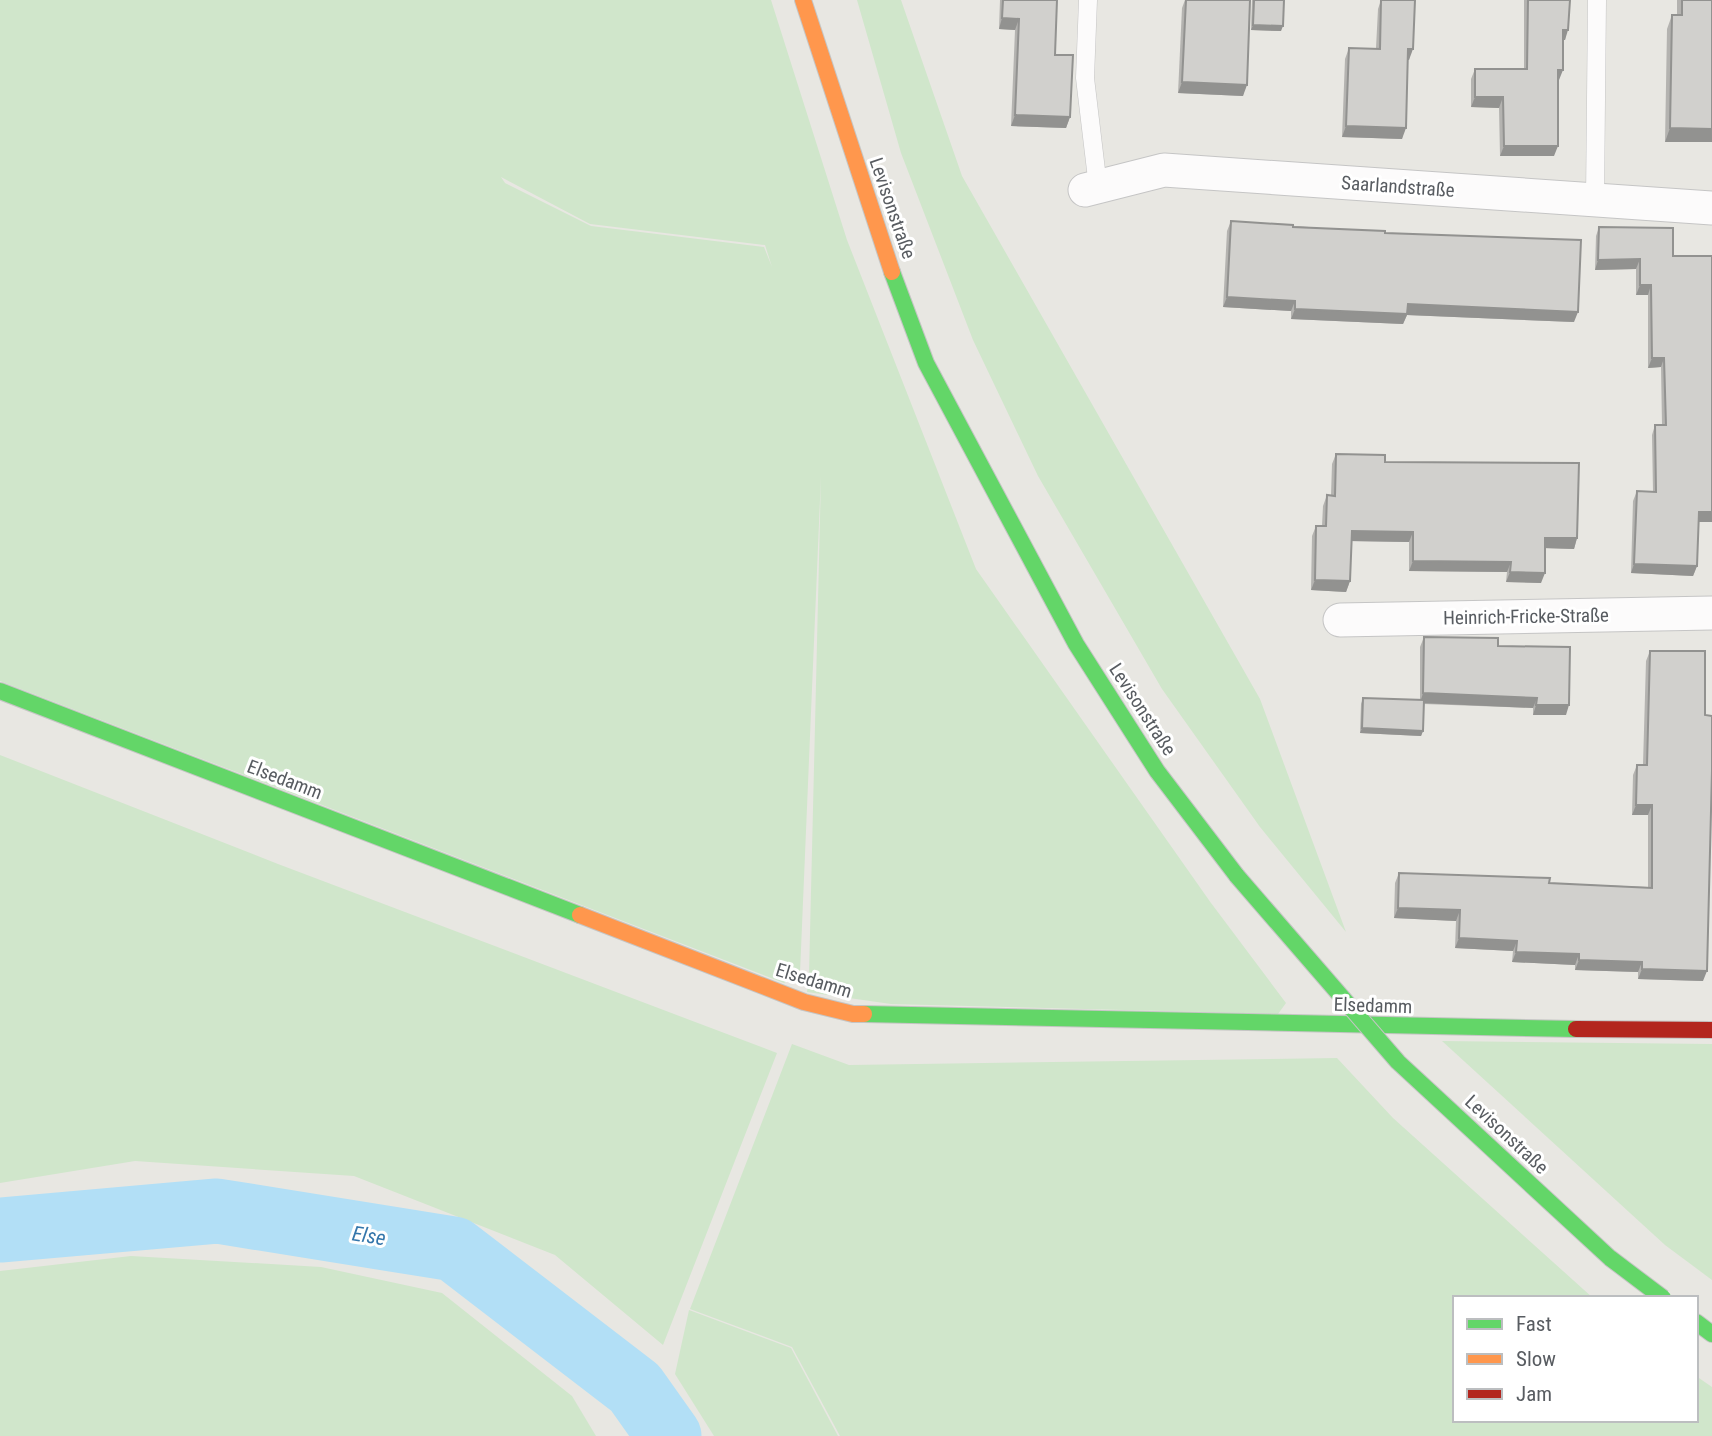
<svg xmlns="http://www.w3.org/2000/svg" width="1712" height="1436" font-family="'Roboto Condensed',sans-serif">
	<rect width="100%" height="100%" fill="#e8e7e2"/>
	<g fill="#d0e6cb" fill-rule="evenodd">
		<path d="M 0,0 L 771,0 L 847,240 L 976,569 L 1211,903 L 1286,1003 L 1278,1014 L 891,1004 L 807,992 L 809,975 L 821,476 L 800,973 L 784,983 L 0,681 ZM 501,177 L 590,224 L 765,245 L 772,267 L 764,247 L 591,226 L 505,183 Z"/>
		<polygon points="857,0 901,0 962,176 1260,699 1346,932 1260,827 1162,689 1038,476 973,340 901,153"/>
		<polygon points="0,755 278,864 777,1053 663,1345 555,1255 354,1176 135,1161 0,1183"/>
		<polygon points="1442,1041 1712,1044 1712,1280 1665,1245"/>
		<polygon points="792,1044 849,1065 1337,1058 1393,1118 1593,1298 1455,1298 1455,1420 1696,1420 1696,1376 1712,1387 1712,1436 840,1436 792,1347 690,1309"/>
		<polygon points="131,1256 321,1267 442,1293 572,1396 596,1436 0,1436 0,1271"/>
		<polygon points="689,1310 791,1348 838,1436 714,1436 675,1374"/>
	</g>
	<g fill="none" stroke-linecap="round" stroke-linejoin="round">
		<polyline stroke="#b2dff6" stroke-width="65" points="0,1230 217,1211 454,1249 635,1388 669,1436"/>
		<defs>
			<g id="lane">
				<polyline points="1088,0 1085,78 1098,187"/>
				<polyline points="1595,199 1597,0"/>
			</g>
			<g id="street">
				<polyline points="1085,190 1164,170 1712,208"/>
				<polyline points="1340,620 1712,613"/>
			</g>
			<g id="fast">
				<polyline points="892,272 926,363 1076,644 1157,771 1237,876"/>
				<polyline points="0,691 580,915"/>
				<polyline points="864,1014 1576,1029"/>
				<polyline points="1696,1322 1712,1334"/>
			</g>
			<g id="slow">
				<polyline points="803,0 892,272"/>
				<polyline points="580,915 804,1002 853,1014 864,1014"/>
			</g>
			<polyline id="jam" points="1576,1029 1712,1030"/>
		</defs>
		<use href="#lane" stroke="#c5c5c5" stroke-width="19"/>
		<use href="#street" stroke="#c5c5c5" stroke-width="35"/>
		<use href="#fast" stroke="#c5c5c4" stroke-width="18"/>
		<use href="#slow" stroke="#c5c5c4" stroke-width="18"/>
		<use href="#jam" stroke="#c5c5c4" stroke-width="18"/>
		<use href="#lane" stroke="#fcfbfb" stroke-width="18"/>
		<use href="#street" stroke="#fcfbfb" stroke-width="33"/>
		<use href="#fast" stroke="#63d668" stroke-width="16"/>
		<use href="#slow" stroke="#ff974d" stroke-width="16"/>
		<use href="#jam" stroke="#b3261e" stroke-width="16"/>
		<defs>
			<polyline id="fast-bridge" points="1237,876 1398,1062 1610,1258 1663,1298"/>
		</defs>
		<use href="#fast-bridge" stroke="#c5c5c4" stroke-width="18" stroke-linecap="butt"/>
		<use href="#fast-bridge" stroke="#63d668" stroke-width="16"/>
	</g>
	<g fill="#b4b3b0">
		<polygon points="1000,0 1057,0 1055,55 1070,117 1066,128 1011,126 1015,30 999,29"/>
		<polygon points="1185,0 1250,0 1243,96 1178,93 1182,8"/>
		<polygon points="1252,0 1284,0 1281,31 1251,30"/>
		<polygon points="1381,0 1415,0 1409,60 1408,60 1402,139 1342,137 1345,59 1349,48 1376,48 1378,9"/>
		<polygon points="1524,0 1570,0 1565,40 1563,40 1559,80 1558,80 1554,156 1500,156 1499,108 1471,107 1471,79 1475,69 1524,69"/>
		<polygon points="1677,0 1712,0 1712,142 1665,142 1667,29 1672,15 1677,15"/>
		<polygon points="1231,221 1385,233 1574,322 1407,315 1403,324 1291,319 1291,311 1223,307 1227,231"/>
		<polygon points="1599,227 1673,256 1712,256 1712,522 1698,522 1697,566 1693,576 1631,573 1633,501 1637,491 1653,492 1652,435 1655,425 1662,425 1661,367 1648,368 1648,295 1636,295 1636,269 1595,270 1596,236"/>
		<polygon points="1336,454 1385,462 1577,538 1574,549 1545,548 1541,583 1506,582 1507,572 1409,571 1409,542 1351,541 1350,581 1346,592 1311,590 1312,536 1316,526 1322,526 1323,506 1327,495 1331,496 1332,464"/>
		<polygon points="1424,637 1498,646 1566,715 1533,715 1533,708 1424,704 1423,731 1421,736 1360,733 1361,704 1363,698 1420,700 1420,647"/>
		<polygon points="1650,651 1703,981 1638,979 1638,972 1575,970 1575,965 1512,962 1513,951 1455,948 1456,921 1394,918 1395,883 1399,873 1549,883 1648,887 1648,815 1632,815 1633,775 1637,765 1643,765 1646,661"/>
	</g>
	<g fill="#929290">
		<polygon points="1002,18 1019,19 1015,30 999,29"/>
		<polygon points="1253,25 1283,26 1281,31 1251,30"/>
		<polygon points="1563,30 1568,30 1565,40 1559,40"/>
		<polygon points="1408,49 1413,49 1409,60 1404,60"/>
		<polygon points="1558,70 1563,70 1559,80 1554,80"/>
		<polygon points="1182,82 1247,85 1243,96 1178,93"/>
		<polygon points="1475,97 1503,97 1499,108 1471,107"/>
		<polygon points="1015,115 1070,117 1066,128 1011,126"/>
		<polygon points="1346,126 1406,128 1402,139 1342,137"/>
		<polygon points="1670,128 1712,129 1712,142 1665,142"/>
		<polygon points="1504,146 1558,146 1554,156 1500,156"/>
		<polygon points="1640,259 1636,269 1595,270 1598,260"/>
		<polygon points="1640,285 1651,285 1648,295 1636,295"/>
		<polygon points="1227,297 1295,301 1291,311 1223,307"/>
		<polygon points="1408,304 1578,312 1574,322 1407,315 1403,324 1291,319 1295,309"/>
		<polygon points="1652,358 1664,358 1661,367 1648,368"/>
		<polygon points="1699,512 1712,512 1712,522 1695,522"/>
		<polygon points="1352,531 1413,532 1409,542 1348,541"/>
		<polygon points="1545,538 1577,538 1574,549 1542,548"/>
		<polygon points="1413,561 1511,562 1507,572 1409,571"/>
		<polygon points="1634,564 1697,566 1693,576 1631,573"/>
		<polygon points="1510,572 1545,573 1541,583 1506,582"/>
		<polygon points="1315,580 1350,581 1346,592 1311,590"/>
		<polygon points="1423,693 1537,698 1533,708 1420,703"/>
		<polygon points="1536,705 1569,705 1566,715 1533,715"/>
		<polygon points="1362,728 1423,731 1421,736 1360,733"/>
		<polygon points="1636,805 1652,805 1648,815 1632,815"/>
		<polygon points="1398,908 1460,910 1456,921 1394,918"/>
		<polygon points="1459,938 1517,941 1513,951 1455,948"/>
		<polygon points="1516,952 1579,954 1575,965 1512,962"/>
		<polygon points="1579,960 1642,962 1638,972 1575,970"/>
		<polygon points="1642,969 1707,971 1703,981 1638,979"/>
	</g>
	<g fill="#d1d0cd" stroke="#929290" stroke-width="2">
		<polygon points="1003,0 1057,0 1055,55 1073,55 1070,117 1015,115 1019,19 1002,18"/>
		<polygon points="1186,0 1250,0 1247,85 1182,82"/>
		<polygon points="1254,0 1284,0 1283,26 1253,25"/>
		<polygon points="1381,0 1415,0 1413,49 1408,49 1406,128 1346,126 1349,48 1380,49"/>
		<polygon points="1528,0 1570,0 1568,30 1563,30 1563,70 1558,70 1558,146 1504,146 1503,97 1475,97 1475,69 1527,69"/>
		<polygon points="1682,0 1712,0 1712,129 1670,128 1672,15 1682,15"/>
		<polygon points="1231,221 1293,225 1293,227 1385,231 1385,233 1581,240 1578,312 1408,304 1407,314 1295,309 1295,301 1227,297"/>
		<polygon points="1599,227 1673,228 1673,256 1712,256 1712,512 1699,512 1697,566 1634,564 1637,491 1656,492 1655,425 1666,425 1664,358 1652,358 1651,285 1640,285 1640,259 1598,260"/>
		<polygon points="1336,454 1385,455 1385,462 1579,463 1577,538 1545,538 1545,573 1510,572 1511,562 1413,561 1413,532 1352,531 1350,581 1315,580 1316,526 1326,526 1327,495 1335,496"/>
		<polygon points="1424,637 1498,638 1498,646 1570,647 1569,705 1536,705 1537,698 1423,693"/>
		<polygon points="1650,651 1705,651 1705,715 1712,716 1712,771 1707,971 1642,969 1642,962 1579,960 1579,954 1516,952 1517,941 1459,938 1460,910 1398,908 1399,873 1550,878 1549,883 1652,888 1652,805 1636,805 1637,765 1647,765"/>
		<polygon points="1363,698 1424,700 1423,731 1362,728"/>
	</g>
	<g text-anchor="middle" stroke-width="6" stroke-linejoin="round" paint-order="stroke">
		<g font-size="19" fill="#585c61" stroke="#fff">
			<text transform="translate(1398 186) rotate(4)" y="7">Saarlandstraße</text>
			<text transform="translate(893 208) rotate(71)" y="7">Levisonstraße</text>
			<text transform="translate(1526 616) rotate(-1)" y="7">Heinrich-Fricke-Straße</text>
			<text transform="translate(1143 709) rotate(57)" y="7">Levisonstraße</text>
			<text transform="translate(285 779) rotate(21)" y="7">Elsedamm</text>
			<text transform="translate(814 980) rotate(17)" y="7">Elsedamm</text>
			<text transform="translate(1373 1005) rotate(2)" y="7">Elsedamm</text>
			<text transform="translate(1507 1134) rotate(43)" y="7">Levisonstraße</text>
		</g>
		<g font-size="21" font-style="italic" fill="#3476ab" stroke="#fff">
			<text transform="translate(369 1236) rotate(9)" y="7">Else</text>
		</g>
	</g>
	<rect x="1453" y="1296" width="245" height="126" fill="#ffffff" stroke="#bcbec0" stroke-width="2"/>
	<rect x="1467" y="1319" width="35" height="10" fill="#63d668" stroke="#bcbec0" stroke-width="2"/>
	<text x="1516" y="1331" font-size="21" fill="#585c61">Fast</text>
	<rect x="1467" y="1354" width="35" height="10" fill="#ff974d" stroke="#bcbec0" stroke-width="2"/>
	<text x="1516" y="1366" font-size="21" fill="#585c61">Slow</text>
	<rect x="1467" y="1389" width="35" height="10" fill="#b3261e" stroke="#bcbec0" stroke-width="2"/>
	<text x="1516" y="1401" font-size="21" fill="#585c61">Jam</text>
</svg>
